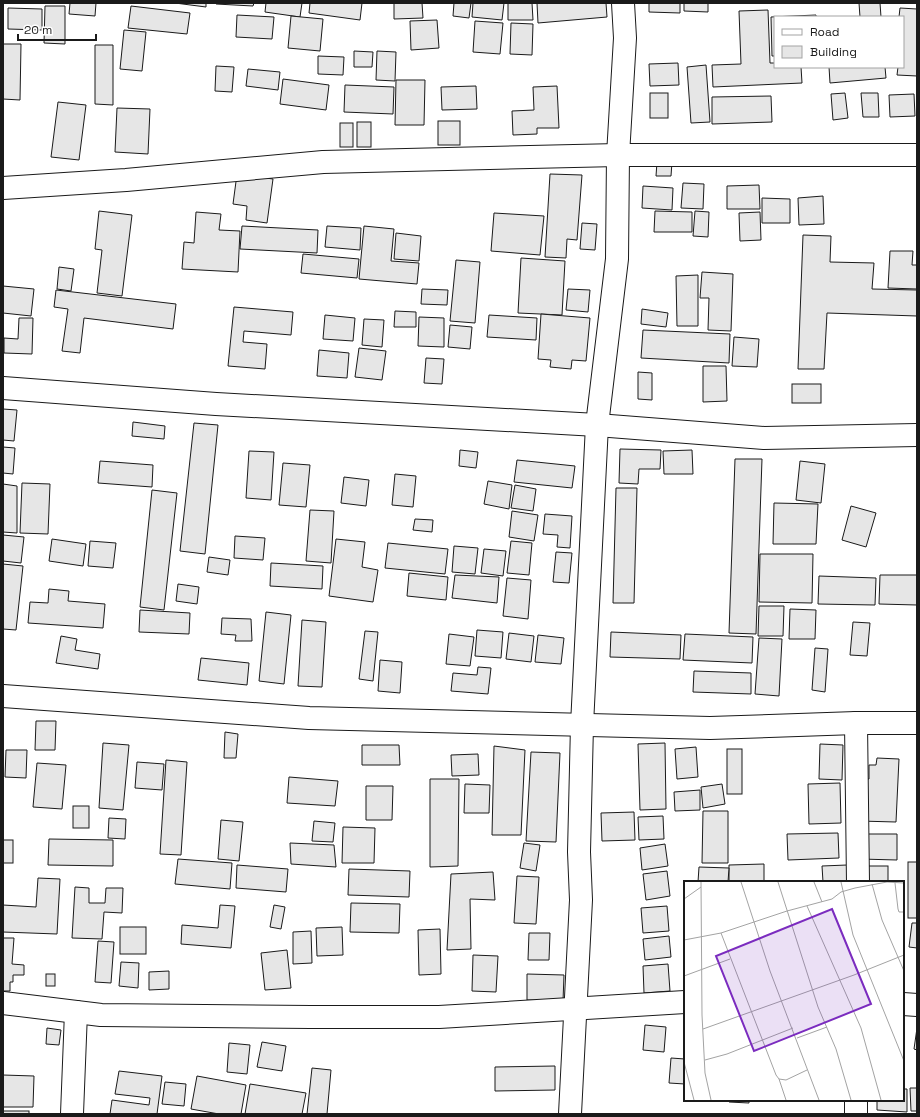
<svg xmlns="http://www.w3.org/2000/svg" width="920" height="1117" font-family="'Space Grotesk',sans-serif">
	<rect width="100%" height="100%" fill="#fff"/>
	<g fill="#e6e6e6" stroke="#1a1a1a">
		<polygon points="70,3 96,3 95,16 69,14"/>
		<polygon points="175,3 206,3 206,7"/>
		<polygon points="216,3 254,3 253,6 216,4"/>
		<polygon points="266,3 302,3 300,17 265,12"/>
		<polygon points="310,3 362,3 360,20 309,13"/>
		<polygon points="394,3 422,3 423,18 394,19"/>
		<polygon points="454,3 471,3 469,18 453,16"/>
		<polygon points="473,3 504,3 502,20 472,17"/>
		<polygon points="508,3 532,3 533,20 508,20"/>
		<polygon points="537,3 606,3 607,17 538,23"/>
		<polygon points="649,3 680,3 680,13 649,12"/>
		<polygon points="684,3 708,3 708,12 684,11"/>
		<polygon points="859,3 880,3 881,17 860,17"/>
		<polygon points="45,6 65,6 65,44 44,43"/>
		<polygon points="131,6 190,13 187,34 128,28"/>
		<polygon points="8,8 42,9 42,30 8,29"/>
		<polygon points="900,8 917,9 917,76 897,75 898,67 903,67 903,17 899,17"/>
		<polygon points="768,10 770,63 775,63 775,67 801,67 802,83 713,87 712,65 741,64 739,11"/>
		<polygon points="237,15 274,17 272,39 236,37"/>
		<polygon points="816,15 816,17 775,17 775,56 772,56 771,17"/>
		<polygon points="291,16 323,19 320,51 288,48"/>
		<polygon points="437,20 439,48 411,50 410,21"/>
		<polygon points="475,21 503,23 500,54 473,52"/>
		<polygon points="511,23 533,24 532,55 510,54"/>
		<polygon points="124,30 146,32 142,71 120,69"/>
		<polygon points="3,44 21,44 20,100 3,99"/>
		<polygon points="95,45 113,45 113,105 95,104"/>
		<polygon points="354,51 373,52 372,67 354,67"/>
		<polygon points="377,51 396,52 395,81 376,80"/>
		<polygon points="318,56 344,57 343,75 318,74"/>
		<polygon points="678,63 679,85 650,86 649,64"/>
		<polygon points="706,65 710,122 691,123 687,67"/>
		<polygon points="216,66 234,67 232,92 215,91"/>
		<polygon points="829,67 885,67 886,78 830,83"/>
		<polygon points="248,69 280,72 278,90 246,86"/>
		<polygon points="283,79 329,85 326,110 280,104"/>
		<polygon points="396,80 425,80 424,125 395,125"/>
		<polygon points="345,85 394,87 393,114 344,112"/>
		<polygon points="476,86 477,109 442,110 441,87"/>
		<polygon points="557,86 559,128 537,128 537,134 513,135 512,111 534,110 533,87"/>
		<rect x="650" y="93" width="18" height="25"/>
		<polygon points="845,93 848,118 833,120 831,94"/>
		<polygon points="861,93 878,93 879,117 863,117"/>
		<polygon points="914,94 915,116 890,117 889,95"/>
		<polygon points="771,96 772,122 712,124 712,97"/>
		<polygon points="58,102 86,105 79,160 51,157"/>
		<polygon points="117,108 150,109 148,154 115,152"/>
		<rect x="438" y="121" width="22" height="24"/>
		<rect x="357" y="122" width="14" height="25"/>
		<rect x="340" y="123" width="13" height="24"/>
		<polygon points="657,162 672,162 671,176 656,176"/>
		<polygon points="237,174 273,179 267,223 246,220 247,206 233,204"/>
		<polygon points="550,174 582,175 577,240 567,239 566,258 545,257"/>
		<polygon points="683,183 704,184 703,209 681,208"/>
		<polygon points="759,185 760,209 727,209 727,186"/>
		<polygon points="643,186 673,188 672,210 642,208"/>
		<polygon points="823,196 824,224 799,225 798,198"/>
		<polygon points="762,198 790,199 790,223 762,223"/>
		<polygon points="99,211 132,215 122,296 97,293 102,250 95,249"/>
		<polygon points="655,211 692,212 692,232 654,232"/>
		<polygon points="695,211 709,212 708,237 693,236"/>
		<polygon points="196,212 221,214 219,230 240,231 238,272 182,269 184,242 194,243"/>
		<polygon points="760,212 761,240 740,241 739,213"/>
		<polygon points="494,213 544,216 540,255 491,251"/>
		<polygon points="582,223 597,224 595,250 580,249"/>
		<polygon points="242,226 318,230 317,253 240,249"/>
		<polygon points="327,226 361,228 360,250 325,247"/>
		<polygon points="364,226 394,229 391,261 419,263 417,284 359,279"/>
		<polygon points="396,233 421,236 419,261 394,259"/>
		<polygon points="803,235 831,236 830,262 874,263 872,289 917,290 917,316 827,313 824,369 798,369"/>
		<polygon points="890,251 913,251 912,265 917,265 917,289 888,288"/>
		<polygon points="303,254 359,259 357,278 301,273"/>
		<polygon points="521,258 565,261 562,315 518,313"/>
		<polygon points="456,260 480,262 475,323 450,321"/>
		<polygon points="59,267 74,269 71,291 57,289"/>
		<polygon points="702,272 733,274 731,331 708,330 709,298 700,298"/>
		<polygon points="698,275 698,326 677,326 676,276"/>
		<polygon points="3,286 34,289 31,316 3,313"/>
		<polygon points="422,289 448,290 447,305 421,304"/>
		<polygon points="568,289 590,290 588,312 566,310"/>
		<polygon points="56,290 176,304 173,329 84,318 80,353 62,351 68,309 54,307"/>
		<polygon points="234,307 293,312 291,335 244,331 243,342 267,344 265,369 228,366"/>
		<polygon points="642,309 668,313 666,327 641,324"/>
		<polygon points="395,311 416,312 416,327 394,327"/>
		<polygon points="541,314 590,318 586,361 572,360 571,369 550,367 551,360 538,359"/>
		<polygon points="325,315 355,318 353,341 323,339"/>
		<polygon points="489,315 537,318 536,340 487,337"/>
		<polygon points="419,317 444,318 444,347 418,346"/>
		<polygon points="19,318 33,318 32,354 4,353 4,338 18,339"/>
		<polygon points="364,319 384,320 382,347 362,345"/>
		<polygon points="450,325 472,327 470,349 448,347"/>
		<polygon points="643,330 730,334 729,363 641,358"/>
		<polygon points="734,337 759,339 757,367 732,366"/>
		<polygon points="359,348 386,351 382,380 355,377"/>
		<polygon points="319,350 349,353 347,378 317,376"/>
		<polygon points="426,358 444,359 442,384 424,383"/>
		<polygon points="703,366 726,366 727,401 703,402"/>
		<polygon points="638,372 652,373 652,400 638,399"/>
		<rect x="792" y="384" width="29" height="19"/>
		<polygon points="3,409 17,410 14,441 3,440"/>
		<polygon points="133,422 165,426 164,439 132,436"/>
		<polygon points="194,423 218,425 205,554 180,551"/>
		<polygon points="3,447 15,448 13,474 3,473"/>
		<polygon points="620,449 661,450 660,469 639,469 638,484 619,483"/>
		<polygon points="460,450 478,452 476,468 459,466"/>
		<polygon points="692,450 693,474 664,474 663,451"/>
		<polygon points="249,451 274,452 271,500 246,498"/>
		<polygon points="735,459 762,459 756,634 729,633"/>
		<polygon points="517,460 575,466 572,488 514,482"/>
		<polygon points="100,461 153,465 152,487 98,483"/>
		<polygon points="800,461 825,464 821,503 796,500"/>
		<polygon points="283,463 310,465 306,507 279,505"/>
		<polygon points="395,474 416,476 413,507 392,505"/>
		<polygon points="344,477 369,480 366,506 341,503"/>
		<polygon points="488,481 512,485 509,509 484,504"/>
		<polygon points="22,483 50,484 48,534 20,533"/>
		<polygon points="3,484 17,486 17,533 3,532"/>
		<polygon points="515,485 536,489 533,511 511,508"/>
		<polygon points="616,488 637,488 634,603 613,603"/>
		<polygon points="152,490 177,493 164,610 140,607"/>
		<polygon points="774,503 818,504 816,544 773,544"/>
		<polygon points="851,506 876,513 866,547 842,540"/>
		<polygon points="310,510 334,511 331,563 306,561"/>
		<polygon points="512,511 538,515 534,541 509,537"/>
		<polygon points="545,514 572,516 570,548 557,547 558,535 543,534"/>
		<polygon points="415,519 433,520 432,532 413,530"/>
		<polygon points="3,535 24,537 21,563 3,561"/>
		<polygon points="235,536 265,538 263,560 234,558"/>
		<polygon points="52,539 86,544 83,566 49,561"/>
		<polygon points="336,539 365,542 362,567 378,570 373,602 329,596"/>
		<polygon points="90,541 116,543 113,568 88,566"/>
		<polygon points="511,541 532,543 529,575 507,573"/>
		<polygon points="388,543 448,549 445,574 385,568"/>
		<polygon points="454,546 478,548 475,574 452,572"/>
		<polygon points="484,549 506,551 503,576 481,573"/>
		<polygon points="556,552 572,553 569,583 553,582"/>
		<polygon points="760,554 813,554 812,603 759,602"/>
		<polygon points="209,557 230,560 228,575 207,572"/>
		<polygon points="271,563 323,566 322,589 270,586"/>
		<polygon points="3,564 23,566 16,630 3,629"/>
		<polygon points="409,573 448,577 446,600 407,596"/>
		<polygon points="455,575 499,577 497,603 452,598"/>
		<polygon points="880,575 917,575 917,605 879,604"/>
		<polygon points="819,576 876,578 875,605 818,604"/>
		<polygon points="507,578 531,580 528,619 503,616"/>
		<polygon points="178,584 199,587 197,604 176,601"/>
		<polygon points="49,589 69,591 68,601 105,604 103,628 28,623 30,602 48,603"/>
		<polygon points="759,606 784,606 783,636 758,636"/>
		<polygon points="790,609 816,610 815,639 789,639"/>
		<polygon points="140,610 190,613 189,634 139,632"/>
		<polygon points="266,612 291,615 284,684 259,681"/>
		<polygon points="222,618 251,619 252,641 235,641 236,635 221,634"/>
		<polygon points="302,620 326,622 322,687 298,686"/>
		<polygon points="853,622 870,623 867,656 850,655"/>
		<polygon points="477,630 503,632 501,658 475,656"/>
		<polygon points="365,631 378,632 373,681 359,679"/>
		<polygon points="611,632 681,635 680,659 610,657"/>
		<polygon points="509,633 534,636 531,662 506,659"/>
		<polygon points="449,634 474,637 470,666 446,664"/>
		<polygon points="685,634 753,637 752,663 683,660"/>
		<polygon points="538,635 564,638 561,664 535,662"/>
		<polygon points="61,636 77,639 75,650 100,654 98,669 56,663"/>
		<polygon points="759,638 782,639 779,696 755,694"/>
		<polygon points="815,648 828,649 825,692 812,690"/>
		<polygon points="201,658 249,663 247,685 198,680"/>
		<polygon points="380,660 402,662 400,693 378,691"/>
		<polygon points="478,667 491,668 488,694 451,691 453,673 477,675"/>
		<polygon points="694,671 751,673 751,694 693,692"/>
		<polygon points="36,721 56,721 55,750 35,750"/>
		<polygon points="225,732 238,734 236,758 224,758"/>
		<polygon points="103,743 129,745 123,810 99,808"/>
		<polygon points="665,743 666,809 640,810 638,744"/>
		<polygon points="820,744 843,745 842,780 819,779"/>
		<polygon points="362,745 399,745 400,765 362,765"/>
		<polygon points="494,746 525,750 521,835 492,835"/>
		<polygon points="696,747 698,777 677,779 675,749"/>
		<rect x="727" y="749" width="15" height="45"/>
		<polygon points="6,750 27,750 26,778 5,777"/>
		<polygon points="531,752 560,753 556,842 526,841"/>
		<polygon points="478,754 479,775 452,776 451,755"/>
		<polygon points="877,758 899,759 896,822 859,821 860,779 869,779 869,765 876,765"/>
		<polygon points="166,760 187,762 181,855 160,854"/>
		<polygon points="137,762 164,764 162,790 135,788"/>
		<polygon points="37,763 66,765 62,809 33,807"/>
		<polygon points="289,777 338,781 335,806 287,803"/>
		<polygon points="430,779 459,779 458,866 430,867"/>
		<polygon points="840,783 841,823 809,824 808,784"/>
		<polygon points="465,784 490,785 489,813 464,813"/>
		<polygon points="722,784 725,804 703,808 701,787"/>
		<polygon points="366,786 393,786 392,820 366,820"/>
		<polygon points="700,790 700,810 675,811 674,792"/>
		<rect x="73" y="806" width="16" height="22"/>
		<polygon points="703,811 728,811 728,863 702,863"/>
		<polygon points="634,812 635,840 602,841 601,813"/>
		<polygon points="663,816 664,839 639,840 638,817"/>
		<polygon points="109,818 126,819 125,839 108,838"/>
		<polygon points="221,820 243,822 239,861 218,859"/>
		<polygon points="314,821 335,823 333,842 312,841"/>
		<polygon points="343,827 375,828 374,863 342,863"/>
		<polygon points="838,833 839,858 788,860 787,834"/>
		<polygon points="860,834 897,834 897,860 860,859"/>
		<polygon points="49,839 113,840 113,866 48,865"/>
		<rect x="3" y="840" width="10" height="23"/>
		<polygon points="290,843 334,845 336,867 291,864"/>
		<polygon points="524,843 540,845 536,871 520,868"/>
		<polygon points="665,844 668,866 642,870 640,848"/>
		<polygon points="178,859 232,863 230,889 175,884"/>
		<rect x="908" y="862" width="9" height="56"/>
		<polygon points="764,864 764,882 729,882 729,865"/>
		<polygon points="237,865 288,869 286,892 236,888"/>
		<polygon points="847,865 847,882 823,882 822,866"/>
		<rect x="861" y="866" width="27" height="16"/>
		<polygon points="699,867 729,868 728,882 698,882"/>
		<polygon points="349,869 410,871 409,897 348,895"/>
		<polygon points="667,871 670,896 646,900 643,874"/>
		<polygon points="493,872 495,900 470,899 471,949 447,950 451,874"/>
		<polygon points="517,876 539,877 536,924 514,923"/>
		<polygon points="38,878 60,879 57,934 3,932 3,905 36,907"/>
		<polygon points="75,887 89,888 89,903 105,903 106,888 123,888 122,913 104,912 102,939 72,938"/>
		<polygon points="351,903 400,904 399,933 350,932"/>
		<polygon points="220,905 235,906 231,948 181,944 182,925 218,928"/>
		<polygon points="274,905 285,907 281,929 270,927"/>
		<polygon points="667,906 669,931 643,933 641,908"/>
		<polygon points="912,923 917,923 917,948 909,947"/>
		<rect x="120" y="927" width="26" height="27"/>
		<polygon points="342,927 343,955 317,956 316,928"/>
		<polygon points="440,929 441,974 419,975 418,930"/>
		<polygon points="311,931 312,963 293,964 293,932"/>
		<polygon points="529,933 550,933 549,960 528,960"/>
		<polygon points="669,936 671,957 645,960 643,939"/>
		<polygon points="3,938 14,938 12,964 24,965 24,975 13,975 13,982 10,982 10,991 3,991"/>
		<polygon points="98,941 114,942 111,983 95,982"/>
		<polygon points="287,950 291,988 265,990 261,953"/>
		<polygon points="473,955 498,956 496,992 472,991"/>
		<polygon points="121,962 139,963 138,988 119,986"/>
		<polygon points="668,964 670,991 644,993 643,966"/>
		<polygon points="169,971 169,989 149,990 149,972"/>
		<rect x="46" y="974" width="9" height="12"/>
		<polygon points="527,974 564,975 563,1001 527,1000"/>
		<polygon points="645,1025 666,1027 664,1052 643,1050"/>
		<polygon points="47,1028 61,1030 59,1045 46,1044"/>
		<polygon points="917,1028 917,1050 914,1049"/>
		<polygon points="262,1042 286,1046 282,1071 257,1067"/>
		<polygon points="229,1043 250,1045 247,1074 227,1072"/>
		<polygon points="671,1058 685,1059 685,1084 669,1083"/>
		<polygon points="555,1066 555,1090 495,1091 495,1067"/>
		<polygon points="312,1068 331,1070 327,1114 307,1114"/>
		<polygon points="119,1071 162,1076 157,1114 110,1114 112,1100 149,1105 150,1098 115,1094"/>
		<polygon points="3,1075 34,1076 33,1107 3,1107"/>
		<polygon points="197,1076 246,1085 241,1114 219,1114 191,1109"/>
		<polygon points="165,1082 186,1084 184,1106 162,1104"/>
		<polygon points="250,1084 306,1093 302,1114 245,1114"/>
		<polygon points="910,1088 917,1088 917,1111 911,1111"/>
		<polygon points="903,1089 907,1089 907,1112 877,1110 877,1100 903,1100"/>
		<polygon points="729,1100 749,1100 749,1103 729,1102"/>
		<rect x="3" y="1111" width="26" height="3"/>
	</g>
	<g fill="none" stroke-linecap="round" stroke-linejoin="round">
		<defs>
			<g id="street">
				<polyline points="3,188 126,180 323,162 618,155 917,155"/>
				<polyline points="3,388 216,404 597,425 764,438 917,435"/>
				<polyline points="3,696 309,718 710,728 856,723 917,723"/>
				<polyline points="856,723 858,882"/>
				<polyline points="3,1003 101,1015 311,1017 439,1017 685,1002"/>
				<polyline points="903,1004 917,1005"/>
				<polyline points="72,1114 76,1012"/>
				<polyline points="570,1114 581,900 579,852 582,725 597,425 617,259 618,155 625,38 623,3"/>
				<polyline points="856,1114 856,1100"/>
			</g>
		</defs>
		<use href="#street" stroke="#1a1a1a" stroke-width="24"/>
		<use href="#street" stroke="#fff" stroke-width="22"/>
	</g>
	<g transform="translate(684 881)">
		<rect width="220" height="220" fill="#fff"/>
		<path fill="none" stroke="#a3a3a3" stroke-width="1" d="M 17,1 L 18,134 L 21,192 L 27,219M 57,1 L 86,90 L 135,219M 94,1 L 134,126 L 152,168 L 167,219M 130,1 L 138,21M 157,1 L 169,54 L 220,180M 211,2 L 214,28 L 215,31 L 220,31M 188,3 L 198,39 L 220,90M 0,18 L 17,6M 123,25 L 177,147 L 197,219M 37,52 L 92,194 L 95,198 L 102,199 L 123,189M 0,59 L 37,52 L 103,30 L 148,18 L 157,11 L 171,7 L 203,1 L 220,2M 0,95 L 46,78M 19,148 L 170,94 L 220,74M 113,157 L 143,146M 21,179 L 43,173 L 109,147M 0,181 L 10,219M 95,198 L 102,219"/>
		<path fill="#7b2cbf" fill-opacity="0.15" stroke="#7b2cbf" stroke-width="2" d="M 148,28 L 187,123 L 70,170 L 32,75 Z"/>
		<rect width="220" height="220" fill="none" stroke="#1a1a1a" stroke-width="2"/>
	</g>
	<rect width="920" height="1117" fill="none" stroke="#1a1a1a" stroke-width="8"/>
	<rect x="774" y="16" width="130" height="52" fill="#ffffff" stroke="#a3a3a3"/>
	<rect x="782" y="29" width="20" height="6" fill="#ffffff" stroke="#a3a3a3"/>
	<text x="810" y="36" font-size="12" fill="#1a1a1a">Road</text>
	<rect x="782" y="46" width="20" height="12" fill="#e6e6e6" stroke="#a3a3a3"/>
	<text x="810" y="56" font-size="12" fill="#1a1a1a">Building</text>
	<path d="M18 34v6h78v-6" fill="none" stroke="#1a1a1a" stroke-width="2"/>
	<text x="24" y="34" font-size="12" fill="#1a1a1a" stroke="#ffffff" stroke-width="3" paint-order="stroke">20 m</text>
</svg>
